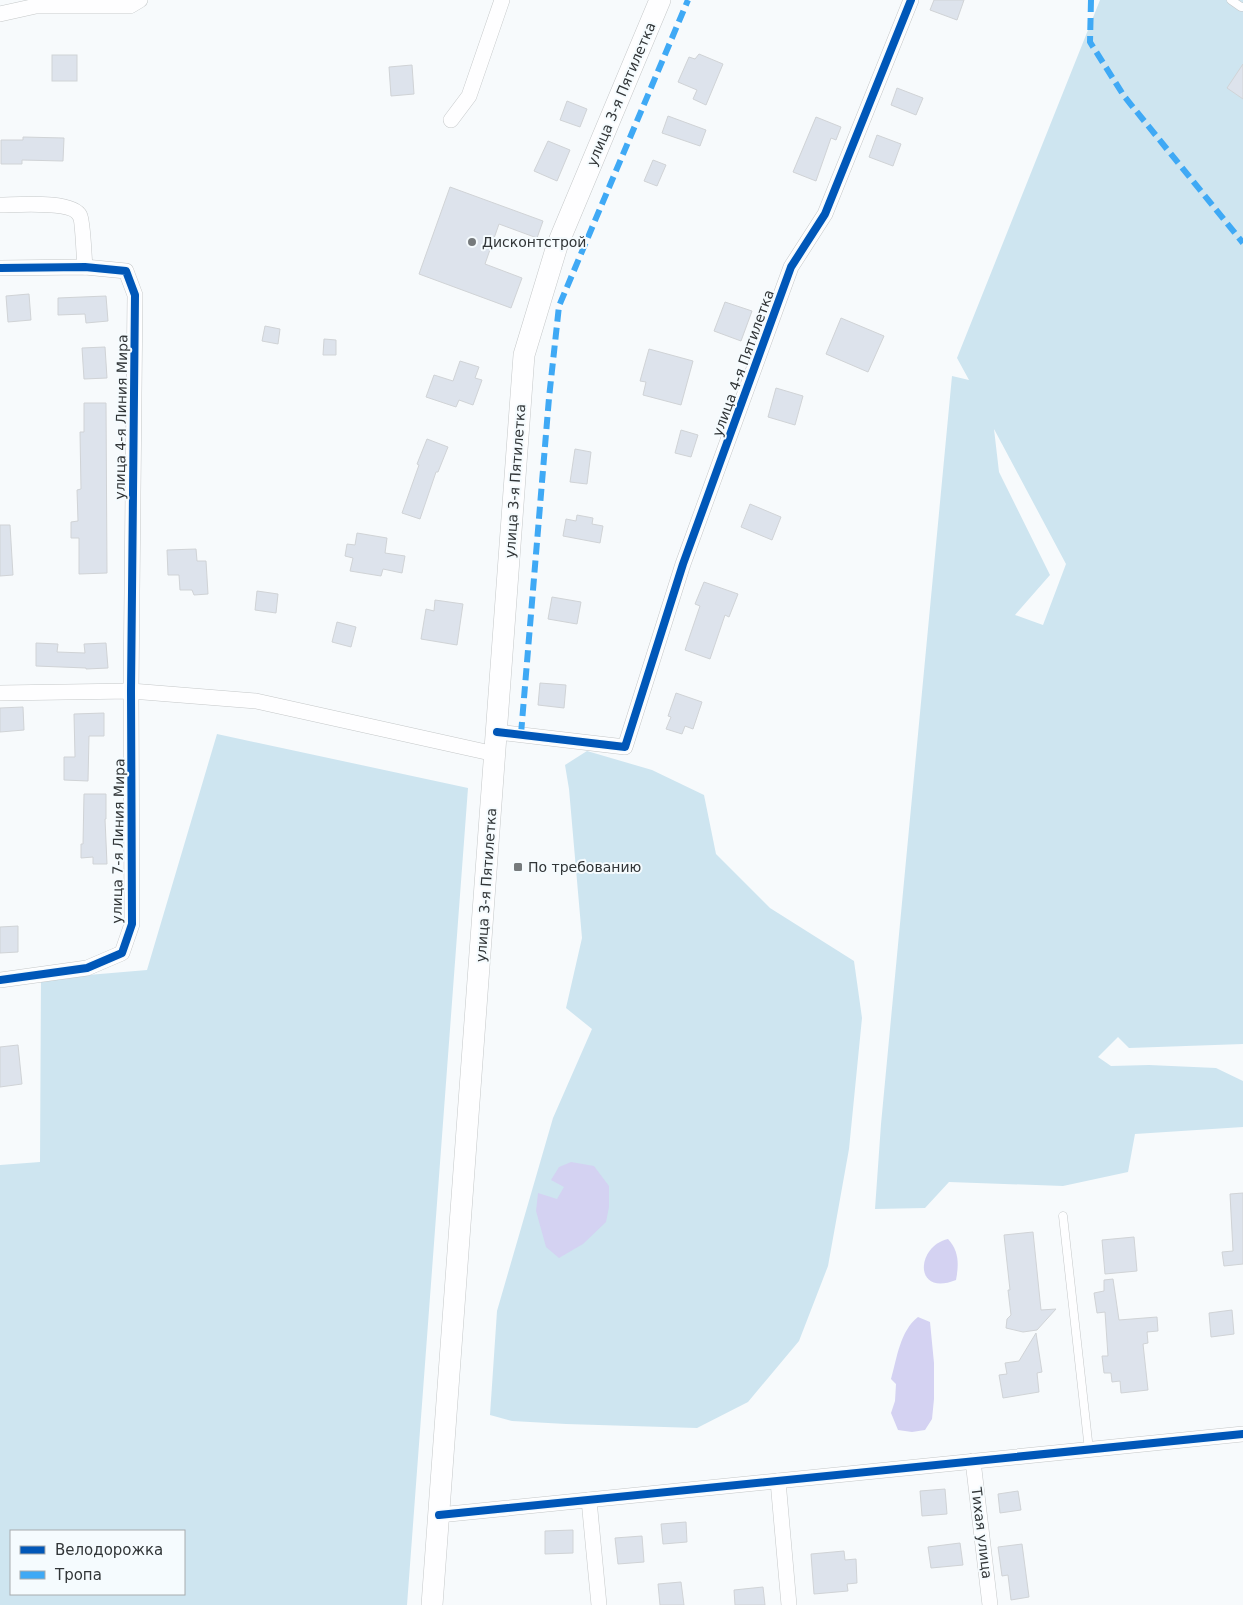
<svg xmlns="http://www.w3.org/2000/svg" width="1243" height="1605" font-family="'DejaVu Sans',sans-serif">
	<rect width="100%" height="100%" fill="#f7fafc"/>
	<g fill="#cee5f0" fill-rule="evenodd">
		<path d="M 1100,0 L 1243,0 L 1243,1044 L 1129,1048 L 1118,1037 L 1098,1057 L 1111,1066 L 1149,1065 L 1216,1068 L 1243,1081 L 1243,1127 L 1135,1134 L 1128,1172 L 1063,1186 L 949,1182 L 925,1208 L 875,1209 L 881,1124 L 952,376 L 969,380 L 957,358 ZM 994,429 L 1066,564 L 1043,625 L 1015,615 L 1050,575 L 999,472 Z"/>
		<path d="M 217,734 L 468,788 L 407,1605 L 0,1605 L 0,1165 L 40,1162 L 41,979 L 147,970 ZM 11,1531 L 184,1531 L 184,1594 L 11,1594 Z"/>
		<polygon points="587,751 652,770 704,795 716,854 770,908 854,961 862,1018 849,1149 828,1266 799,1341 748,1402 697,1428 566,1424 512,1421 490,1415 497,1311 553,1118 592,1029 566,1008 582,938 569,789 565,765"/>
	</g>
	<g fill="#d4d2f2">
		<polygon points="571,1162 594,1166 609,1186 609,1207 606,1222 583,1244 559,1258 546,1247 536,1211 538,1193 557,1199 564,1187 551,1180 559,1167"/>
		<path d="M 948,1239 C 959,1251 959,1264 956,1280 C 913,1297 916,1246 948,1239 Z"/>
		<path d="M 918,1317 L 930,1322 L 934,1363 L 934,1399 L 932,1419 L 925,1430 L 912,1432 L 898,1430 L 891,1413 L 895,1401 L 896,1384 L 891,1379 C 897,1358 900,1331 918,1317 Z"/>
	</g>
	<g fill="#dde3ec" stroke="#d0d3d6">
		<polygon points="934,0 964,0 957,20 930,10"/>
		<polygon points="699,54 723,64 706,105 693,99 697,90 678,82 689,57 695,59"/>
		<rect x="52" y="55" width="25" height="26"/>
		<polygon points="1243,64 1243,99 1227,88"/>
		<polygon points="412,65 414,94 391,96 389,67"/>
		<polygon points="897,88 923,98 916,115 891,105"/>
		<polygon points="567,101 587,109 580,127 560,120"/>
		<polygon points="668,116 706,130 700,146 662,133"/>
		<polygon points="816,117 841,127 836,140 831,138 816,181 793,172"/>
		<polygon points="877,135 901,144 893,166 869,157"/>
		<polygon points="23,137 64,138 63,161 22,160 22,164 1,164 1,140 23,140"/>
		<polygon points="548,141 570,150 557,181 534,171"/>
		<polygon points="653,160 666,165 657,186 644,181"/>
		<polygon points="450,187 543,221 537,238 499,224 485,264 522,278 511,308 419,274"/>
		<polygon points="29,294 31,320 8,322 6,296"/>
		<polygon points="106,296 108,321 86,323 85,314 58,315 58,298"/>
		<polygon points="725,302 752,311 741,341 714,331"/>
		<polygon points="841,318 884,336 868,372 826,354"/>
		<polygon points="265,326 280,329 278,344 262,341"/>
		<polygon points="324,339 336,340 336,355 323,355"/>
		<polygon points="105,347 107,378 84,379 82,348"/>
		<polygon points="649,349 693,361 681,405 643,395 646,382 640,381"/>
		<polygon points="460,361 479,367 475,378 482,380 473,405 459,400 456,407 426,397 434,375 453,381"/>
		<polygon points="776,388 803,396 795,425 768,417"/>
		<polygon points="84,403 106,403 107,573 79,574 79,538 71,538 71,522 78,521 77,490 81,489 80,432 84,432"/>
		<polygon points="681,430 698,435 691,457 675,453"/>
		<polygon points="427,439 448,447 438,472 436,472 420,519 402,513 419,465 417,464"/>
		<polygon points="575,449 591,452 587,484 570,482"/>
		<polygon points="750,504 781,517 772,540 741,527"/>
		<polygon points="577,515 593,518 592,524 603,526 600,543 563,536 566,519 576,521"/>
		<polygon points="0,525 10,525 13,575 0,576"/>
		<polygon points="357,533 387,538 385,553 405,556 402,573 383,569 381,576 350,571 353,558 345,556 347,544 355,545"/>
		<polygon points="196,549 197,561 206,561 208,594 194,595 192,590 180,590 179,575 168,575 167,550"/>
		<polygon points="704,582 738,594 729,617 725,615 710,659 685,650 700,606 695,604"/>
		<polygon points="257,591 278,594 276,613 255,610"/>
		<polygon points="552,597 581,602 577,624 548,619"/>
		<polygon points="435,600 463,604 457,645 421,639 426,609 434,611"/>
		<polygon points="337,622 356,627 351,647 332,642"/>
		<polygon points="36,643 58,644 57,652 85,653 84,644 106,643 108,668 86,669 86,668 36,666"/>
		<polygon points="540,683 566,685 564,708 538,705"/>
		<polygon points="676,693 702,702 693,729 685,726 682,734 666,729 671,717 668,716"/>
		<polygon points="23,707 24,730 0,732 0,708"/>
		<polygon points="104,713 104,736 89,736 88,781 64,780 64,757 75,757 74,714"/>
		<polygon points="84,794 106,794 106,819 105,819 107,864 93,864 93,857 81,858 81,844 83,844"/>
		<polygon points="18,926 18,952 0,953 0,927"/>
		<polygon points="18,1045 22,1084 0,1087 0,1047"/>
		<polygon points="1243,1193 1243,1264 1224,1266 1222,1252 1233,1251 1230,1194"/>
		<polygon points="1033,1232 1041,1310 1056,1309 1037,1330 1023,1332 1006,1328 1007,1319 1011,1315 1008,1290 1010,1290 1004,1235"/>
		<polygon points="1134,1237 1137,1271 1105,1274 1102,1240"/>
		<polygon points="1113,1279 1119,1320 1157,1317 1158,1331 1147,1332 1148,1343 1143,1344 1148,1390 1121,1393 1120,1381 1112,1382 1111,1373 1104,1373 1102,1356 1108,1356 1105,1312 1097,1313 1094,1293 1104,1291 1104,1280"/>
		<polygon points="1232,1310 1234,1334 1211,1337 1209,1313"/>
		<polygon points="1036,1333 1042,1372 1037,1373 1039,1392 1003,1398 999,1375 1007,1374 1005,1363 1019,1361"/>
		<polygon points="945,1489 947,1514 922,1516 920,1491"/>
		<polygon points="1018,1491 1021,1510 1000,1513 998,1494"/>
		<polygon points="686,1522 687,1542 663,1544 661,1524"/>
		<polygon points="573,1530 573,1553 545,1554 545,1531"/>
		<polygon points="642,1536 644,1562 618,1564 615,1538"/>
		<polygon points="960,1543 963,1565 931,1568 928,1547"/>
		<polygon points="1022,1544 1029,1597 1011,1600 1008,1575 1002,1576 998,1547"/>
		<polygon points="844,1551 845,1560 856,1559 857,1583 847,1584 848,1591 814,1594 811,1554"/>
		<polygon points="681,1582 684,1605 660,1605 658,1584"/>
		<polygon points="763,1587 765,1605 735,1605 734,1590"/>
	</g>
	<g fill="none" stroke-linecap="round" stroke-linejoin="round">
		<defs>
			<g id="lane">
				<polyline points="1231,0 1241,7 1243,7"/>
				<polyline points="1063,1216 1089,1450"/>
			</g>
			<g id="street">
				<polyline points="0,14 36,6 130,6 140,0"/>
				<polyline points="451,120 469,96 502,0"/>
				<path d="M 0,205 C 16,205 73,200 80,216 C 83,221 84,258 85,267"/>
				<polyline points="0,268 85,267 126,271 135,295 131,691 132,924 122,953 87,968 0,980"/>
				<polyline points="0,693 131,691 256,701 495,754"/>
				<polyline points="497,732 625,747 683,564 791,267 825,214 911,0"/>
				<polyline points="973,1461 990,1605"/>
				<polyline points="778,1481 789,1605"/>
				<polyline points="589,1500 599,1605"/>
				<polyline points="439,1515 1243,1434"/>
			</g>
			<polyline id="secondary" points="432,1605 524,355 557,246 660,0"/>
		</defs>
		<use href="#lane" stroke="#c5c8c9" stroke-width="9"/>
		<use href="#street" stroke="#c5c8c9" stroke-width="16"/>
		<use href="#secondary" stroke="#c5c8c9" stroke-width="22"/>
		<use href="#lane" stroke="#fefeff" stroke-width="8"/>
		<use href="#street" stroke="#fefeff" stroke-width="15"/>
		<use href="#secondary" stroke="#fefeff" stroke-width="21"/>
		<g stroke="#3fa9f5" stroke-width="6" stroke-dasharray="12 6" stroke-linecap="butt">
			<polyline points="1091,0 1090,42 1124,96 1243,243"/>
			<polyline points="521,734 549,398 559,306 688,0"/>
		</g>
		<defs>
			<g id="cycleway">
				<polyline points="0,268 85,267 126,271 135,295 131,691 132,924 122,953 87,968 0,980"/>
				<polyline points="497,732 625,747 683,564 791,267 825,214 911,0"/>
				<polyline points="439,1515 1243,1434"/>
			</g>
		</defs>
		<use href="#cycleway" stroke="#f5fbfe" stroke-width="11"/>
		<use href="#cycleway" stroke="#0057b8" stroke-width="8"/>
	</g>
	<g fill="#767a7c" stroke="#f5fbfe" stroke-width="2">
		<circle cx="472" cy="242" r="5"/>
		<rect x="513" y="862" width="10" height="10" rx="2.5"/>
	</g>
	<g text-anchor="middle" stroke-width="4" stroke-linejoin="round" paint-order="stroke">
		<g font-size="14" fill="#313537" stroke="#f5fbfe">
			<text transform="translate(621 94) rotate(-67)" y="5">улица 3-я Пятилетка</text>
			<text transform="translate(743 363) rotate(-70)" y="5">улица 4-я Пятилетка</text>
			<text transform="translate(121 417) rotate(-89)" y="5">улица 4-я Линия Мира</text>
			<text transform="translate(515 481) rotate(-86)" y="5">улица 3-я Пятилетка</text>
			<text transform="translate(118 841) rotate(-89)" y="5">улица 7-я Линия Мира</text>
			<text transform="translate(486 885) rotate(-86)" y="5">улица 3-я Пятилетка</text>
			<text transform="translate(982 1533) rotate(83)" y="5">Тихая улица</text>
		</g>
		<g font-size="14" fill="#313537" stroke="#f5fbfe" text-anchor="start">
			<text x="482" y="247">Дисконтстрой</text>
			<text x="528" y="872">По требованию</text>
		</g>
	</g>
	<rect x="10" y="1530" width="175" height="65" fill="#f5fbfe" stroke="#a7acae"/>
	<rect x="20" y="1546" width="25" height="8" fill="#0057b8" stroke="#a7acae"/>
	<text x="55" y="1555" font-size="15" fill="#313537">Велодорожка</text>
	<rect x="20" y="1571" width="25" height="8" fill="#3fa9f5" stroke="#a7acae"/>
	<text x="55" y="1580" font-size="15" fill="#313537">Тропа</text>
</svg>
